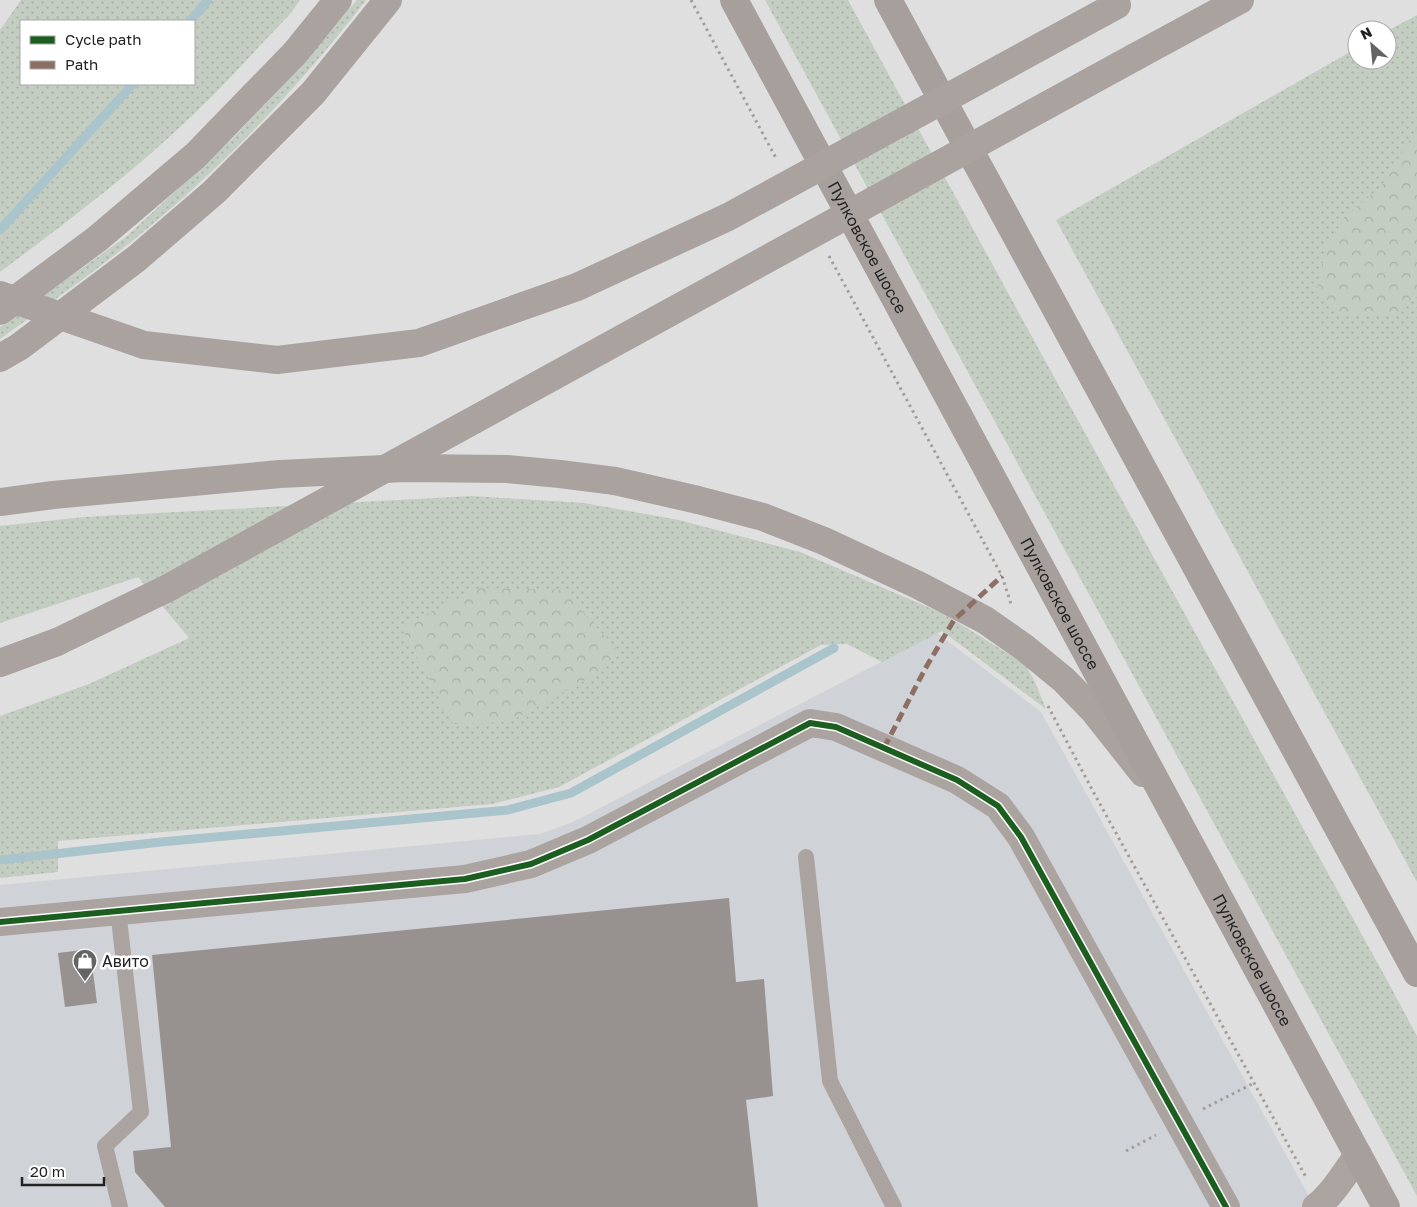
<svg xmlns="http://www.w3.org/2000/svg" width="1417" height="1207" font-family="'Golos Text',sans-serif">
	<defs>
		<pattern id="grass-dots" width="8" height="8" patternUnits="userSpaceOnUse" patternTransform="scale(1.25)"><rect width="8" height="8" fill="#c4cdc2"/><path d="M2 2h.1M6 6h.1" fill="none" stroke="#a8b0a6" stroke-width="1.8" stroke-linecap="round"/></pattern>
		<pattern id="forest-crowns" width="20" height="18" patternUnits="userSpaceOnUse" patternTransform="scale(1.25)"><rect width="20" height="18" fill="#c4cdc2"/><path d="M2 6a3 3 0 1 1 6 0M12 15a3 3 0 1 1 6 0" fill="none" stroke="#a8b0a6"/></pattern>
	</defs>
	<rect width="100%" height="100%" fill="#dfdfe0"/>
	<polygon fill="#cfd2d7" points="937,633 1041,712 1315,1207 0,1207 0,885 540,834 573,822"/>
	<g fill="url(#grass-dots)" fill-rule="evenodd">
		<path d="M 21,0 L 300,0 L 291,13 C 259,46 228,81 196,112 C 135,171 67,222 0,272 L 0,30 ZM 194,21 L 194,84 L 21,84 L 21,21 Z"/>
		<path d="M 357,0 L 366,0 C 298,89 219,171 131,242 C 89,276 44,307 0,339 L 0,327 L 127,236 L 233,138 L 288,80 Z"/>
		<polygon points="765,0 848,0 1037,346 1388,982 1417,1036 1417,1196"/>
		<polygon points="1417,15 1417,882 1056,220 1357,48 1357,60 1387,60 1387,31"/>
		<polygon points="472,496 584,503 679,520 800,552 944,614 1025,664 1034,680 1046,709 942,631 882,662 847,644 821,645 559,787 492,804 58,841 58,872 0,878 0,716 89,684 189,638 138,577 0,623 0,526 84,517"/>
	</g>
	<g fill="url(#forest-crowns)">
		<polygon points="1417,128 1417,296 1397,314 1343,317 1317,289 1326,247 1346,215 1381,187"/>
		<polygon points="479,588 563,590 619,652 593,676 509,722 453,724 401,627"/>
	</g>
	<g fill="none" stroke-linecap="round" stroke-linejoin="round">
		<g stroke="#aac4cc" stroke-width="9">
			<polyline points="190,21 208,0"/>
			<polyline points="0,230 133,84"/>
			<polyline points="0,860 161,842 508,810 571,793 834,648"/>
		</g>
	</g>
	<g fill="#979290">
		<polygon points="729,898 736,982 764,979 773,1096 746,1100 758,1207 165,1207 135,1172 133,1151 171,1147 152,955"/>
		<polygon points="90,949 97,1003 65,1007 58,953"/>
	</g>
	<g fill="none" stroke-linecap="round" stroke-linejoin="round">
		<g stroke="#a49e9a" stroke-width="3" stroke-dasharray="2.5 4" stroke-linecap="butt">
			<polyline points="691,0 777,160"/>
			<polyline points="829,256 1002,576 1011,604"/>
			<polyline points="1048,706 1095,795 1307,1179"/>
			<polyline points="1203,1109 1254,1083"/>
			<polyline points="1126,1151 1156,1135"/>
		</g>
		<g stroke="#aba39f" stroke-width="16">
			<polyline points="806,857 830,1081 894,1207"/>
			<polyline points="118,910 141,1112 105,1146 120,1207"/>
		</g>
		<g stroke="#aba39f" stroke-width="28">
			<polyline points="0,922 465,879 531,864 588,840 810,723 836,727 957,780 998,806 1021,837 1226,1207"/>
			<path d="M 1316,1207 C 1332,1195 1346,1172 1358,1155"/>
		</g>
		<g stroke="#a9a29f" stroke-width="28">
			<polyline points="1135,57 1240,0"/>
			<polyline points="0,311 97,239 196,155 295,53 338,0"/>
			<polyline points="0,358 19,347 136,259 214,192 313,93 388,0"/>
			<polyline points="0,502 53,495 280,474 405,468 507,469 560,474 615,481 698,500 763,517 824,541 918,585 985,620 1025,648 1064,680 1094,711 1143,773"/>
			<polyline points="0,663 57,642"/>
		</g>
		<g stroke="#a79f9c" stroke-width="28">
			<path id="s1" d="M 734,0 L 1386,1207"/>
			<polyline points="888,0 1417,973"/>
		</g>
		<g stroke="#a9a29f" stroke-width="28">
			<polyline points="0,295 144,345 277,360 419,343 577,287 728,217 1117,5"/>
			<polyline points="57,642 168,588 1135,57"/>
		</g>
		<polyline stroke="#8d6e63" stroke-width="5" stroke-dasharray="10 5" stroke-linecap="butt" points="884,748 925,669 954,620 1002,576"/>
		<defs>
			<polyline id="cycleway" points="0,922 465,879 531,864 588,840 810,723 836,727 957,780 998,806 1021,837 1226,1207"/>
		</defs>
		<use href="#cycleway" stroke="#fff" stroke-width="9"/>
		<use href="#cycleway" stroke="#1b5e20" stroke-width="6"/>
	</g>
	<defs>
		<symbol id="shop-pin" viewBox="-11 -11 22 30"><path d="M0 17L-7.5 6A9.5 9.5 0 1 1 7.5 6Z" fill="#646465" stroke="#fff"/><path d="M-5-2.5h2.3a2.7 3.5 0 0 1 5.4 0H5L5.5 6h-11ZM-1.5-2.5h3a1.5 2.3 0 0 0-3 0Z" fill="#fff"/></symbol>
	</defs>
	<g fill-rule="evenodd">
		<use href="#shop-pin" x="71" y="947" width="28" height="38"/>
	</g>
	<g text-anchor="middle" stroke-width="5" stroke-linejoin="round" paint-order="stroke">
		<g font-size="16" fill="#222223" stroke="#fff">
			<text dy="6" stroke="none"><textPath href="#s1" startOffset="281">Пулковское шоссе</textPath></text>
			<text dy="6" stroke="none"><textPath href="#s1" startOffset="686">Пулковское шоссе</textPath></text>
			<text dy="6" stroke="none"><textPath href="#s1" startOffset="1091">Пулковское шоссе</textPath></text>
		</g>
		<g font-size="16" fill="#222223" stroke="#fff" text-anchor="start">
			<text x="102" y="967">Авито</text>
		</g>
	</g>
	<rect x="20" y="20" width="175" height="65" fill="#ffffff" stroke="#a7a7a7"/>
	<rect x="30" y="36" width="25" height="8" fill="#1b5e20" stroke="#a7a7a7"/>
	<text x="65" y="45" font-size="15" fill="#222223">Cycle path</text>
	<rect x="30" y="61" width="25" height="8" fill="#8d6e63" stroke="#a7a7a7"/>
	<text x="65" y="70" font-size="15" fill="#222223">Path</text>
	<g transform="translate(1372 45) rotate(333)"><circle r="24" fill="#ffffff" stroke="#a7a7a7"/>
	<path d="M0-4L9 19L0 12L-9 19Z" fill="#646465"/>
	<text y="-8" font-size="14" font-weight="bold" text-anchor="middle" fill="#222223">N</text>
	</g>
	<path d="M22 1177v8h82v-8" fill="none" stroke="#222223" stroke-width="2.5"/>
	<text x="30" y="1177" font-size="15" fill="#222223" stroke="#ffffff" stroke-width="4" paint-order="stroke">20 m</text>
</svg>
